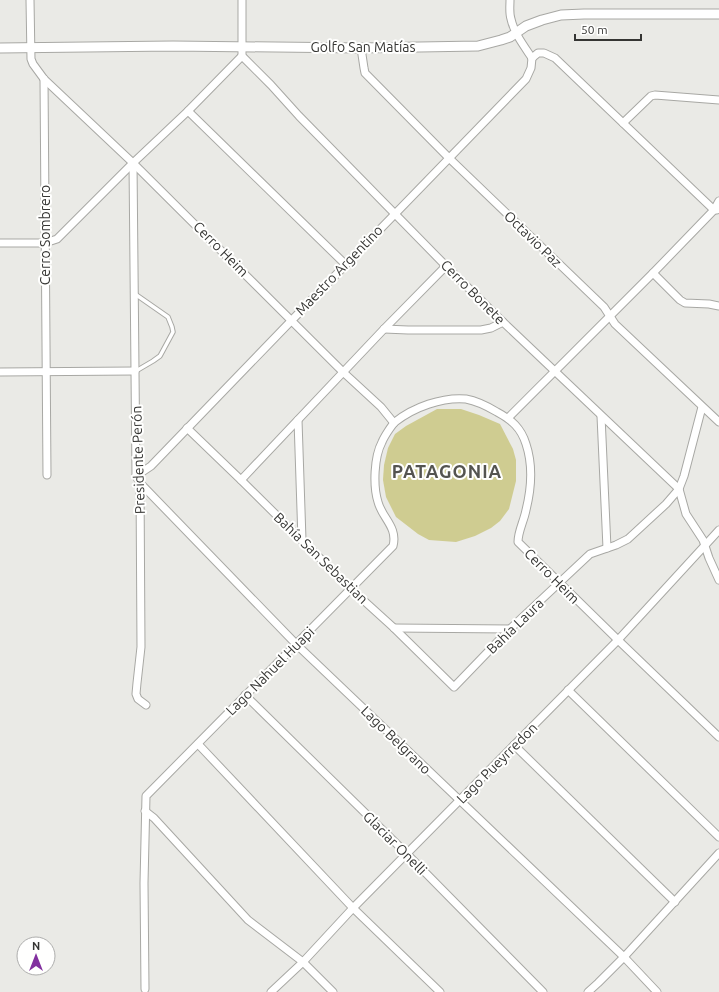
<svg xmlns="http://www.w3.org/2000/svg" width="719" height="992" font-family="Ubuntu,sans-serif">
	<rect width="100%" height="100%" fill="#eaeae6"/>
	<polygon fill="#cfcc91" points="437,409 461,409 479,415 500,424 513,449 516,460 516,481 509,509 500,521 491,528 475,536 456,542 429,540 418,534 396,517 386,497 383,480 384,465 388,448 395,434 406,426"/>
	<g fill="none" stroke-linecap="round" stroke-linejoin="round">
		<defs>
			<polyline id="service" points="135,294 168,317 172,327 173,332 160,356 153,361 136,371"/>
			<g id="minor">
				<polyline points="30,0 31,59 33,64 44,79 133,163 343,372 381,407 394,423"/>
				<polyline points="242,0 242,56 271,85 299,116 446,266 503,322 679,489 686,514 703,540 709,558 719,580"/>
				<path d="M 510,0 C 510,6 509,13 511,19 C 514,33 524,46 532,58"/>
				<polyline points="361,48 364,68 365,73 449,158 604,307 615,324 719,422"/>
				<polyline points="44,79 47,475"/>
				<polyline points="188,111 345,264"/>
				<polyline points="623,123 651,96 655,95 719,100"/>
				<polyline points="133,163 136,476 140,483 141,647 137,683 136,694 138,699 146,705"/>
				<polyline points="717,210 714,210 719,201"/>
				<polyline points="0,243 45,243 57,239 133,163 188,111 242,56"/>
				<polyline points="653,273 680,300 685,303 709,304 719,306"/>
				<polyline points="384,329 408,330 481,330 491,328 503,322"/>
				<polyline points="0,372 135,371"/>
				<polyline points="601,416 607,548"/>
				<polyline points="508,418 653,273 714,210 555,58 544,53 538,53 532,58"/>
				<polyline points="298,420 302,540"/>
				<polyline points="187,428 241,480 351,589 394,628 454,687 510,629 590,554 616,545 628,539 666,504 679,489 684,476 702,407"/>
				<polyline points="136,476 151,466 292,320 526,79 531,68 532,58"/>
				<polyline points="241,480 384,329 446,266"/>
				<polyline points="140,483 296,644 624,957 657,992"/>
				<polyline points="394,628 510,629"/>
				<polyline points="568,690 719,837"/>
				<polyline points="245,695 407,854 543,992"/>
				<polyline points="198,744 353,908 440,992"/>
				<polyline points="514,745 675,902"/>
				<polyline points="145,811 154,818 248,920 303,962 333,992"/>
				<path d="M 145,989 L 144,883 L 146,796 L 393,546 C 398,527 382,518 378,502 C 373,486 374,457 382,442 C 384,437 391,426 395,422 C 414,407 442,397 466,399 C 477,401 487,406 497,412 C 512,420 521,428 526,444 C 533,465 531,490 526,510 C 524,521 518,531 518,542 L 618,640 L 719,737"/>
				<polyline points="271,992 303,962 353,908 618,640 719,530"/>
				<polyline points="588,992 598,983 624,957 719,853"/>
			</g>
			<polyline id="tertiary" points="0,48 173,46 361,48 478,46 501,40 510,37 526,26 542,20 561,15 584,14 719,14"/>
		</defs>
		<use href="#service" stroke="#a8a8a4" stroke-width="5.5"/>
		<use href="#minor" stroke="#a8a8a4" stroke-width="9"/>
		<use href="#tertiary" stroke="#a8a8a4" stroke-width="11"/>
		<use href="#service" stroke="#fff" stroke-width="3.5"/>
		<use href="#minor" stroke="#fff" stroke-width="7"/>
		<use href="#tertiary" stroke="#fff" stroke-width="9"/>
	</g>
	<g text-anchor="middle" stroke-width="4" stroke-linejoin="round" paint-order="stroke">
		<g font-size="14" fill="#353533" stroke="#fffffe">
			<text x="363" y="52">Golfo San Matías</text>
			<text transform="translate(45 235) rotate(-90)" y="5">Cerro Sombrero</text>
			<text transform="translate(533 239) rotate(44)" y="5">Octavio Paz</text>
			<text transform="translate(221 249) rotate(45)" y="5">Cerro Heim</text>
			<text transform="translate(339 270) rotate(-46)" y="5">Maestro Argentino</text>
			<text transform="translate(473 292) rotate(45)" y="5">Cerro Bonete</text>
			<text transform="translate(138 460) rotate(-92)" y="5">Presidente Perón</text>
			<text transform="translate(321 558) rotate(44)" y="5">Bahía San Sebastian</text>
			<text transform="translate(552 576) rotate(45)" y="5">Cerro Heim</text>
			<text transform="translate(515 626) rotate(-44)" y="5">Bahía Laura</text>
			<text transform="translate(270 671) rotate(-45)" y="5">Lago Nahuel Huapi</text>
			<text transform="translate(396 740) rotate(44)" y="5">Lago Belgrano</text>
			<text transform="translate(497 763) rotate(-45)" y="5">Lago Pueyrredon</text>
			<text transform="translate(395 843) rotate(45)" y="5">Glaciar Onelli</text>
		</g>
		<g font-size="18" font-weight="bold" letter-spacing="1" fill="#545450" stroke="#fffffe">
			<text x="447" y="478">PATAGONIA</text>
		</g>
	</g>
	<g transform="translate(36 956)"><circle r="19" fill="#fffffe" stroke="#aeaead"/>
	<path d="M0-3L7 15L0 10L-7 15Z" fill="#82309f"/>
	<text y="-6" font-size="11" font-weight="bold" text-anchor="middle" fill="#353533">N</text>
	</g>
	<path d="M575 34v6h66v-6" fill="none" stroke="#353533" stroke-width="2"/>
	<text x="581" y="34" font-size="12" fill="#353533" stroke="#fffffe" stroke-width="3" paint-order="stroke">50 m</text>
</svg>
